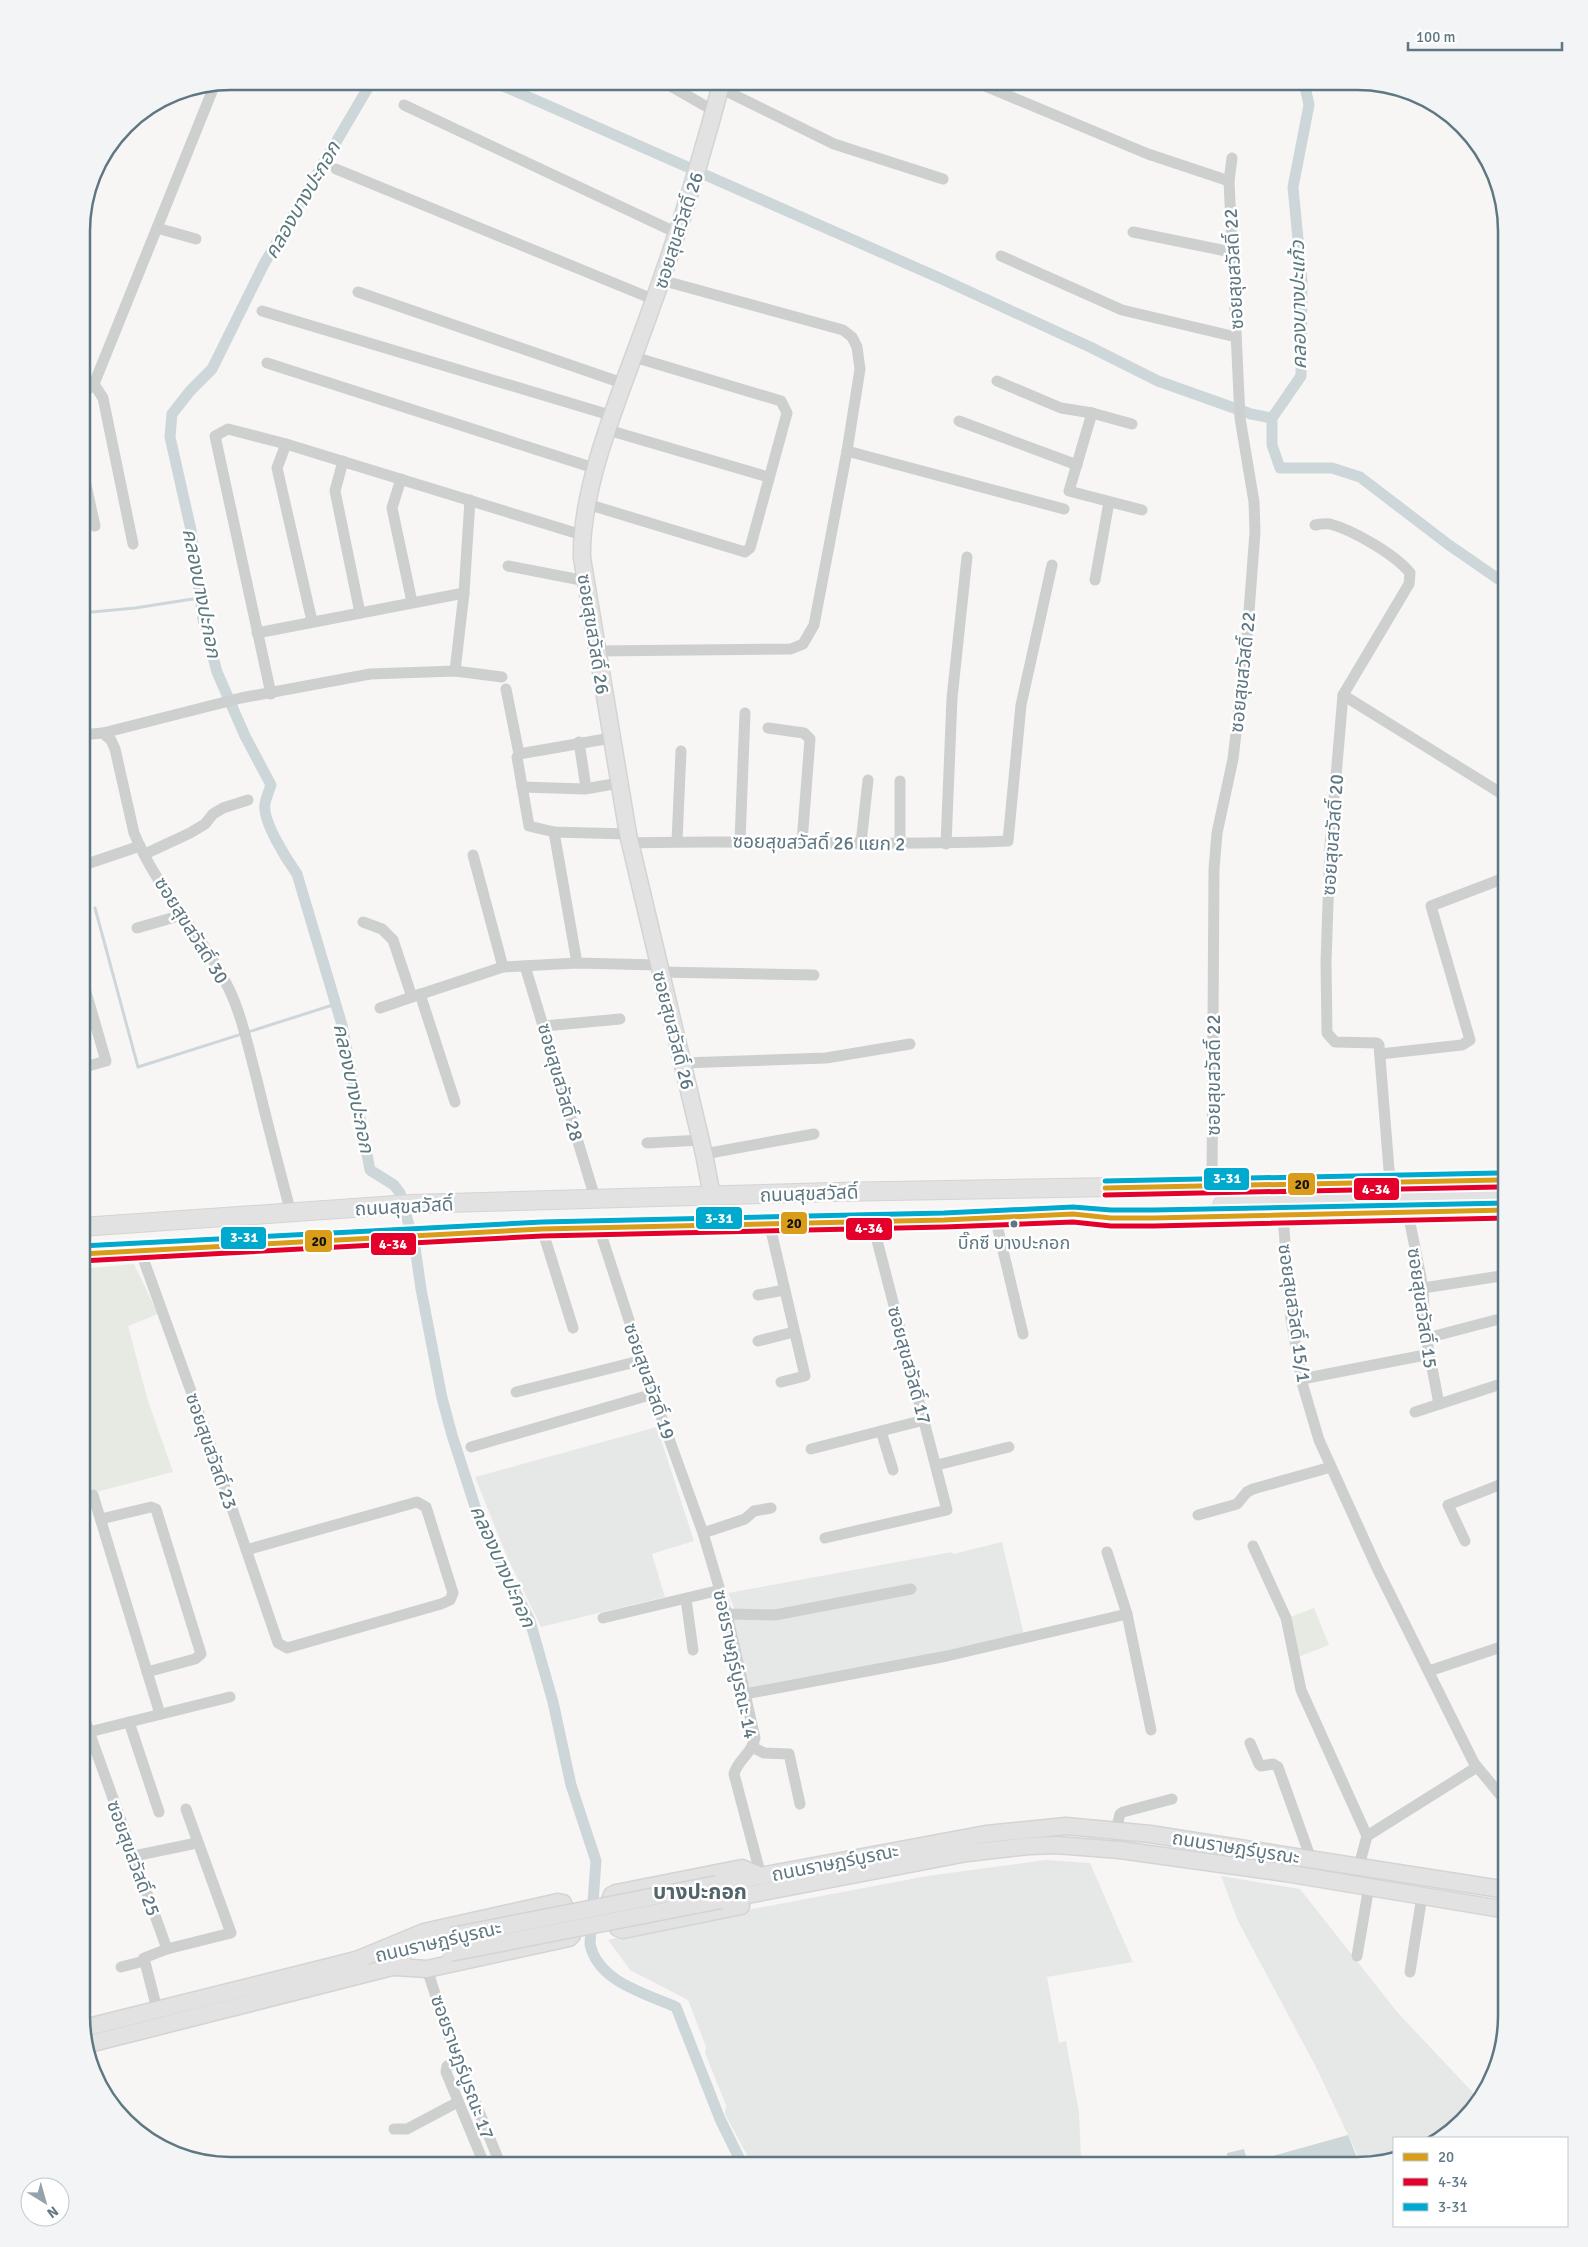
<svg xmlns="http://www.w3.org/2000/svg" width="1588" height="2247" font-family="Signika,'Noto Sans Thai',sans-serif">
	<rect width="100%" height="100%" fill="#f7f6f5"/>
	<g fill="#e6e8e7">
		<polygon points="657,1427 694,1541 652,1554 665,1597 541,1627 507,1557 475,1477"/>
		<polygon points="1002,1542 1024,1635 749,1690 733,1622 735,1610 728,1593 952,1552 953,1554"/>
		<polygon points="1045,1860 1090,1863 1133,1962 1047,1977 1059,2043 1066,2041 1079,2112 1081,2158 1054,2166 753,2166 725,2114 726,2105 705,2053 706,2047 688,2000 630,1970 608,1940 662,1926 927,1876"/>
		<polygon points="1221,1876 1300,1889 1398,2013 1479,2099 1440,2138 1394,2138 1394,2156 1360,2165 1356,2152 1316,2067 1238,1921"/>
	</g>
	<g fill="#e7eae3">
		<polygon points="134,1264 158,1314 128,1326 148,1401 173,1472 81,1496 81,1269"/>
		<polygon points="1314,1608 1329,1645 1298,1657 1288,1618"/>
	</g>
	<polygon fill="#cdd7d9" points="1348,2135 1360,2165 1054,2166 1081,2158 1227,2157 1227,2153 1244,2149 1248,2163"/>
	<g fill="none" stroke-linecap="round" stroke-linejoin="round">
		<g stroke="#cdd7d9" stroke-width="3">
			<polyline points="81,613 135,608 199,598"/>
			<polyline points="95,908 138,1067 336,1004"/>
		</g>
		<g stroke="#cdd7d9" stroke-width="11">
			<path d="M 372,81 L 264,264 L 212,369 L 190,391 L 172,414 L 170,437 L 191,530 L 203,619 L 217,672 L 245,736 L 271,785 C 269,791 266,798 265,804 C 262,821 287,860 297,874 L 342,1025 L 370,1170 L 394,1185 L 400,1193 L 415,1247 L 421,1289 L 442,1398 L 452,1435 L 479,1519 L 530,1621 L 553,1702 L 571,1785 L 596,1861 L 590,1944 C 598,1982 645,1993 676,2007 L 720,2119 L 743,2166"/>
			<polyline points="492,81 944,280 1090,347 1158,381 1251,414 1272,418"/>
			<polyline points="1304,82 1309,105 1293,187 1302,281 1301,376 1272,418 1272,445 1280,468 1332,468 1360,477 1449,545 1507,585"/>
		</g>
		<defs>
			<g id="secondary">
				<path d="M 712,1196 L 704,1154 L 628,834 L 582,558 C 580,484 623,388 648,317 C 676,240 701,161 722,81"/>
				<polyline points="717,1884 986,1834 1066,1826 1150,1834 1507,1890"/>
				<polyline points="721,1900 967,1853 1029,1846 1056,1845 1120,1850 1285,1873 1507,1910"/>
				<polyline points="741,1906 623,1930 618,1928 610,1900 612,1895 616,1893 742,1868 761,1876"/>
				<polyline points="354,1961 424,1932 558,1902 563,1903 572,1935 569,1938 427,1969 395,1967"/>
				<polyline points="84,2028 364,1958"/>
				<polyline points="89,2044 404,1964"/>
			</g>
			<g id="primary">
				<polyline points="1222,1205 1507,1196"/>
				<polyline points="81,1227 410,1204 833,1192 1507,1180"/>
				<polyline points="81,1254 326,1239 542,1229 944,1220 1073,1214 1111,1218 1154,1218 1507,1210"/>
			</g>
		</defs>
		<use href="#secondary" stroke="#d3d4d4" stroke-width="19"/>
		<use href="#primary" stroke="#d3d4d4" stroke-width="20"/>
		<g stroke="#ced0d0" stroke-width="11">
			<polyline points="662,81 714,111"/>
			<polyline points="978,83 1148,154 1229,181"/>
			<polyline points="720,88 834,144 943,179"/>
			<polyline points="404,105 677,233"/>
			<polyline points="336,169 655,300"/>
			<polyline points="157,228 196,239"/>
			<polyline points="1133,232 1231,252"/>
			<polyline points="1001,256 1122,310 1236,337"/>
			<polyline points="358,292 625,384"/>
			<polyline points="262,311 613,416"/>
			<polyline points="267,363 597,469"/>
			<polyline points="997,381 1061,408 1092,413 1132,424"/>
			<polyline points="94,384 103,398 133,544"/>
			<polyline points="82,394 94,384 215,84"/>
			<polyline points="1092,413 1069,491 1142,510"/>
			<polyline points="959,421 1077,465"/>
			<polyline points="608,430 768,477"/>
			<polyline points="286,444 277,468 312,621"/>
			<polyline points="847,451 1064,509"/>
			<polyline points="343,461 335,491 360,613"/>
			<polyline points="82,467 95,526"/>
			<polyline points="401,479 392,508 412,602"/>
			<polyline points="587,504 745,552 750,548 787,413 781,401 634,357"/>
			<path d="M 1315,525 C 1320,524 1325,523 1330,524 C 1353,530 1396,555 1410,573 L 1409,584 L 1343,695 L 1330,846 L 1326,962 L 1327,1033 L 1335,1042 L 1377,1043 L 1379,1045 L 1390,1182"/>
			<polyline points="508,566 586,581"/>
			<polyline points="1095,580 1109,502"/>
			<polyline points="257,633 464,593"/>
			<polyline points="597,651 791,649 803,644 814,625 847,451 860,369 857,347 852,337 843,330 661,280"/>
			<polyline points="455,671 464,593 470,500"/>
			<polyline points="506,689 519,754 517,757 529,826 554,832 628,834"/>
			<polyline points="271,694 215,436 228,429 286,444 582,535"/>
			<polyline points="1343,695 1507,797"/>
			<polyline points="768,728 804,733 810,739 802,842"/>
			<polyline points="103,733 241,698 370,674 455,671 502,677"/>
			<path d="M 81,735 L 103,733 L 111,740 L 115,749 L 134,833 C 157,890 202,934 229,989 C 242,1016 248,1047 256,1076 C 267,1122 279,1168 291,1213"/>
			<polyline points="579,742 586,788"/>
			<polyline points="519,754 611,738"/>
			<polyline points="900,781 900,843"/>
			<polyline points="522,787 585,789 619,783"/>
			<polyline points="554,832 577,963"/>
			<polyline points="677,841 681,751"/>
			<polyline points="740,841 745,713"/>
			<path d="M 630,843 C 756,839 882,847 1008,841 L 1021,705 L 1052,565"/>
			<polyline points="861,843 868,780"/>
			<polyline points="946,844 952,698 967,557"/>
			<polyline points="145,854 190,833 205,824 213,814 223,808 248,800"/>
			<polyline points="473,855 503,967"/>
			<polyline points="81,866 140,846"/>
			<polyline points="363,922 382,929 393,940 412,997 503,967 577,963 658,965"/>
			<polyline points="137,928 182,915"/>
			<polyline points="525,966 595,1198"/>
			<polyline points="660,972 814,975"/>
			<polyline points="420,994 455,1102"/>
			<polyline points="380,1008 412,997"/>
			<polyline points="544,1026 620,1019"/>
			<polyline points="1380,1054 1462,1045 1470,1040 1431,906 1507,877"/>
			<polyline points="682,1063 826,1058 910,1044"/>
			<polyline points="81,1068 106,1061 81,975"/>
			<polyline points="647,1143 701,1140"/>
			<polyline points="704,1154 814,1134"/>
			<polyline points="1212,1186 1214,869 1217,833 1233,759 1247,638 1255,532 1254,502 1240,418 1229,181 1232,158"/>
			<polyline points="1408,1213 1423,1288 1425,1331 1439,1404"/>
			<polyline points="1283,1216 1291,1319 1303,1386 1319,1440 1377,1568 1474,1763 1507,1803"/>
			<polyline points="995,1217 1023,1334"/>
			<polyline points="769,1222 805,1376 781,1382"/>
			<path d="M 599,1228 L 653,1394 L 703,1533 L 727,1614 L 755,1738 C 752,1754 738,1759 734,1774 L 761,1876"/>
			<polyline points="542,1229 573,1328"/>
			<polyline points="140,1250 209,1441 278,1643 287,1648 441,1604 450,1600 453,1593 426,1507 417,1502 246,1550"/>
			<polyline points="1423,1288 1507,1275"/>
			<polyline points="758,1295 784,1290"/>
			<polyline points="1427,1338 1507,1317"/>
			<polyline points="758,1341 794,1332"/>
			<polyline points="1302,1379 1430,1354"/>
			<polyline points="516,1392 643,1360"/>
			<polyline points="1415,1412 1507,1382"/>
			<polyline points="881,1431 893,1470"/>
			<polyline points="471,1447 653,1394"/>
			<polyline points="811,1449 924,1420"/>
			<polyline points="937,1465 1009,1447"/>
			<polyline points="93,1495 160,1714"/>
			<polyline points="1198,1515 1237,1504 1247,1492 1253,1489 1331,1467"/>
			<polyline points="101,1519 151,1507 156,1509 201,1654 195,1659 147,1672"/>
			<polyline points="703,1533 745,1519 754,1511 771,1508"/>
			<polyline points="825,1538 947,1510 872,1221"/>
			<polyline points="1465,1541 1448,1505 1507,1482"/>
			<polyline points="1253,1546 1286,1618 1301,1690 1367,1836"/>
			<polyline points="1107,1552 1127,1614 1151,1730"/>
			<polyline points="686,1599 693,1650"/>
			<polyline points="727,1614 775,1615 911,1589"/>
			<polyline points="603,1618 720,1590"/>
			<polyline points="1429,1671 1507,1645"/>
			<polyline points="745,1694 947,1656 1127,1614"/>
			<polyline points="81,1709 167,1949"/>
			<polyline points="129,1722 159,1812"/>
			<polyline points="89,1732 230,1697"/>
			<polyline points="1250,1743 1259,1764 1261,1766 1273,1764 1278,1767 1311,1859"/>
			<polyline points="754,1748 764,1753 789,1754 800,1804"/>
			<polyline points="1116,1830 1120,1814 1123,1812 1172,1799"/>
			<polyline points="134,1856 192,1844"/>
			<polyline points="1359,1866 1367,1836 1477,1767"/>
			<polyline points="1357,1956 1369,1886"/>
			<polyline points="121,1967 144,1961"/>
			<polyline points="427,1969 450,2040 501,2166"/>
			<polyline points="1410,1972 1422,1896"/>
			<polyline points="159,2017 144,1958 167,1949 231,1933 186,1809"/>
			<polyline points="458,2061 447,2066 446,2072 485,2166"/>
			<polyline points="394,2129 407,2129 458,2102"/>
		</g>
		<use href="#secondary" stroke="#e2e2e2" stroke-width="16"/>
		<use href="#primary" stroke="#e2e2e2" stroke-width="18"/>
		<defs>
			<g id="secondary-bridge">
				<polyline points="452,1936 717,1884"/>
				<polyline points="450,1953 721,1900"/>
			</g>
		</defs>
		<use href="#secondary-bridge" stroke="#d3d4d4" stroke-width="19" stroke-linecap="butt"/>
		<use href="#secondary-bridge" stroke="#e2e2e2" stroke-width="16"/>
		<defs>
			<g id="bus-1">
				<polyline points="1105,1188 1498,1180"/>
				<polyline points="81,1254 542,1229 944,1220 1073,1214 1111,1218 1154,1218 1507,1210"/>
			</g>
			<g id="bus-2">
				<polyline points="1105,1195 1498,1187"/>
				<polyline points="81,1261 542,1236 944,1227 1073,1222 1111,1226 1154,1226 1507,1218"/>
			</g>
			<g id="bus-3">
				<polyline points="1105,1181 1498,1173"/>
				<polyline points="81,1246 542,1222 944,1213 1073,1207 1111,1210 1154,1210 1507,1203"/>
			</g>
		</defs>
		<use href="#bus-1" stroke="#fff" stroke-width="9"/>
		<use href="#bus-2" stroke="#fff" stroke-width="9"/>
		<use href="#bus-3" stroke="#fff" stroke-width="9"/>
		<use href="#bus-1" stroke="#d99d1a" stroke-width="5"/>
		<use href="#bus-2" stroke="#e4002b" stroke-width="5"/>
		<use href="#bus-3" stroke="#00a9ce" stroke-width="5"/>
	</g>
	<circle fill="#5f7782" stroke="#fff" stroke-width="2" cx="1014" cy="1224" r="4.5"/>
	<g text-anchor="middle" stroke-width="5" stroke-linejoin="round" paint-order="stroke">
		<g font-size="18" fill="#5f7782" stroke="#fff">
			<text x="1014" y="1249">บิ๊กซี บางปะกอก</text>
		</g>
		<g font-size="19" fill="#5f7782" stroke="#fff">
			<text transform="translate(678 230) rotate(-72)" y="7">ซอยสุขสวัสดิ์ 26</text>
			<text transform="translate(1233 269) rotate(-93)" y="7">ซอยสุขสวัสดิ์ 22</text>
			<text transform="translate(594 634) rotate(81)" y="7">ซอยสุขสวัสดิ์ 26</text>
			<text transform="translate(1242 672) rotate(-84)" y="7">ซอยสุขสวัสดิ์ 22</text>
			<text transform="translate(1332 835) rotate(-86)" y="7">ซอยสุขสวัสดิ์ 20</text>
			<text transform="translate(819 842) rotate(1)" y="7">ซอยสุขสวัสดิ์ 26 แยก 2</text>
			<text transform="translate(192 930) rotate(58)" y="7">ซอยสุขสวัสดิ์ 30</text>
			<text transform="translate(674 1030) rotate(76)" y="7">ซอยสุขสวัสดิ์ 26</text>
			<text transform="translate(1213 1075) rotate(-90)" y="7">ซอยสุขสวัสดิ์ 22</text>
			<text transform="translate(561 1082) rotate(74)" y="7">ซอยสุขสวัสดิ์ 28</text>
			<text transform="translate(809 1193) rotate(-2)" y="7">ถนนสุขสวัสดิ์</text>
			<text transform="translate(404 1206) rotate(-3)" y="7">ถนนสุขสวัสดิ์</text>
			<text transform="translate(1423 1308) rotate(82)" y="7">ซอยสุขสวัสดิ์ 15</text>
			<text transform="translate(1295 1313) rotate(82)" y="7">ซอยสุขสวัสดิ์ 15/1</text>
			<text transform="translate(910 1365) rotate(75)" y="7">ซอยสุขสวัสดิ์ 17</text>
			<text transform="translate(650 1381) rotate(71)" y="7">ซอยสุขสวัสดิ์ 19</text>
			<text transform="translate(212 1451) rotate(71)" y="7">ซอยสุขสวัสดิ์ 23</text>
			<text transform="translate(736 1664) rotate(78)" y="7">ซอยราษฎร์บูรณะ 14</text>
			<text transform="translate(1236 1847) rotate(9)" y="7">ถนนราษฎร์บูรณะ</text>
			<text transform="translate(134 1858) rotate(70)" y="7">ซอยสุขสวัสดิ์ 25</text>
			<text transform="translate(835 1862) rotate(-11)" y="7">ถนนราษฎร์บูรณะ</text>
			<text transform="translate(438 1941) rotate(-13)" y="7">ถนนราษฎร์บูรณะ</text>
			<text transform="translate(463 2067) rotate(70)" y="7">ซอยราษฎร์บูรณะ 17</text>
		</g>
		<g font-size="20" font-style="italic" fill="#5a787d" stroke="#fff">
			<text transform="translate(302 200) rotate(-60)" y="7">คลองบางปะกอก</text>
			<text transform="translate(1298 305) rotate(-91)" y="7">คลองบางปะแก้ว</text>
			<text transform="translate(202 593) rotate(79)" y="7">คลองบางปะกอก</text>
			<text transform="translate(354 1088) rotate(78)" y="7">คลองบางปะกอก</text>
			<text transform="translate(503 1566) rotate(66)" y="7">คลองบางปะกอก</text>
		</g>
		<g font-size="21" font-weight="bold" fill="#52646c" stroke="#fff">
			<text x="700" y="1899">บางปะกอก</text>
		</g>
	</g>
	<path d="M0 0H1588V2247H0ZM231 90H1357A141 141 0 0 1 1498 231V2016A141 141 0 0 1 1357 2157H231A141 141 0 0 1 90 2016V231A141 141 0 0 1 231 90Z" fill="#f2f4f5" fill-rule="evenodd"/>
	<path fill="none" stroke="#5f7782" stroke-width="2.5" d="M231 90H1357A141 141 0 0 1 1498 231V2016A141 141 0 0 1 1357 2157H231A141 141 0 0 1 90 2016V231A141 141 0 0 1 231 90Z"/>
	<g stroke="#fff" stroke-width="2">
		<rect x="1203" y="1167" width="47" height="24" rx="5" fill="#00a9ce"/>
		<rect x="1287" y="1172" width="29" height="24" rx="5" fill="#d99d1a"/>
		<rect x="1353" y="1177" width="47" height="24" rx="5" fill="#e4002b"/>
		<rect x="695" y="1206" width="48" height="24" rx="5" fill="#00a9ce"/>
		<rect x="780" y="1211" width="28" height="24" rx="5" fill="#d99d1a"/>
		<rect x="845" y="1217" width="48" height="24" rx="5" fill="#e4002b"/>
		<rect x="220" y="1226" width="47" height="24" rx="5" fill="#00a9ce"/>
		<rect x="304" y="1229" width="29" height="24" rx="5" fill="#d99d1a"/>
		<rect x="370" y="1232" width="47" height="24" rx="5" fill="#e4002b"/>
	</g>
	<g font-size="14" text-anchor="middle" font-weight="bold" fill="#fff">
		<text x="1227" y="1183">3-31</text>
		<text x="1376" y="1194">4-34</text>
		<text x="719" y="1223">3-31</text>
		<text x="869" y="1233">4-34</text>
		<text x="244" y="1242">3-31</text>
		<text x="393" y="1249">4-34</text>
	</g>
	<g font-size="14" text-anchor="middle" font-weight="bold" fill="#111">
		<text x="1302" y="1189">20</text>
		<text x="794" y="1228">20</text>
		<text x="319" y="1246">20</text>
	</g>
	<rect x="1393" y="2137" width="175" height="90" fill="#ffffff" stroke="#bfc9cd"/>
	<rect x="1403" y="2153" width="25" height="8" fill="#d99d1a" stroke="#bfc9cd"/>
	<text x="1438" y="2162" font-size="15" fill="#5f7782">20</text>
	<rect x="1403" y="2178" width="25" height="8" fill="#e4002b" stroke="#bfc9cd"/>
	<text x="1438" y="2187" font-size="15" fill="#5f7782">4-34</text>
	<rect x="1403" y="2203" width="25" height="8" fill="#00a9ce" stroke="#bfc9cd"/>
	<text x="1438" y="2212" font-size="15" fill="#5f7782">3-31</text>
	<g transform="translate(45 2202) rotate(143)"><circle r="24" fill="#ffffff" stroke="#bfc9cd"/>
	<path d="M0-4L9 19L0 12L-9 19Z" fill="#94a3aa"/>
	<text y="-8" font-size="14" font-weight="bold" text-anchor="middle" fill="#5f7782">N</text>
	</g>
	<path d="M1408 42v8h154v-8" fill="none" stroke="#5f7782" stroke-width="2.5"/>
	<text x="1416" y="42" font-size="15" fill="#5f7782" stroke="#ffffff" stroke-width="4" paint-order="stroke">100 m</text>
</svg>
